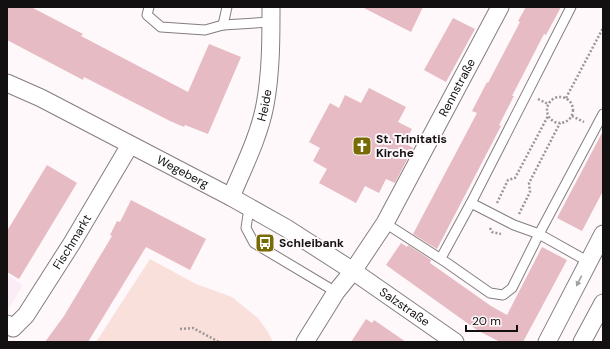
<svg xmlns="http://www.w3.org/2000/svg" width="610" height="349" font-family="'DM Sans',sans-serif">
	<rect width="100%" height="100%" fill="#fef8fb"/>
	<polygon fill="#fcecf5" points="7,275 23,285 7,311"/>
	<polygon fill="#fae0db" points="150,259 196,284 232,297 258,318 268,332 273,342 96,342"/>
	<g fill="#e6bbc3">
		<polygon points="7,7 31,7 83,34 81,36 188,92 209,44 241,57 208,134 185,125 184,127 170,121 84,77 83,80 7,40"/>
		<polygon points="362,7 423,7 411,32"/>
		<polygon points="526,7 561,7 546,35 544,34 512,96 514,96 499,125 501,126 437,249 413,234 477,113 472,111 487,82 488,83 520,22 518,21"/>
		<polygon points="453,18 475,29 446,82 424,70"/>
		<polygon points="369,88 406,107 398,122 412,129 404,143 413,148 395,183 386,179 379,193 365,186 356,203 319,183 327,169 313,161 320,148 309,142 330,103 339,108 345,95 361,103"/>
		<polygon points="603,131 603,191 582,231 557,218"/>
		<polygon points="47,165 77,183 19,279 7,272 7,231"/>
		<polygon points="131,200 206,239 190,270 146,247 88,342 45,342 64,316 112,236 110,235 117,221 120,222"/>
		<polygon points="401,243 407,247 408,245 431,260 430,263 491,306 507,315 542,247 567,260 523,342 500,342 477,330 386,265"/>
		<polygon points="366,319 372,323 374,320 406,342 351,342"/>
	</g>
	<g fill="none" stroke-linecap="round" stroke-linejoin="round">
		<defs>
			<g id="lane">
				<polyline points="149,7 147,15 161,27 205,30 223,25 271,22"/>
				<polyline points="223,25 227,7"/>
				<polyline points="471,203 514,225 539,234 589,262"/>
				<polyline points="249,208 246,228 254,243 336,292"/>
				<polyline points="385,223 447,263 490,293 503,295 512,288 539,234 603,114"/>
				<polyline points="441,258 471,203 571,7"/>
			</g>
			<g id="street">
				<path id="s1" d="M 7,83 L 41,98 L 231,197 L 286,228 L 353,271 L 455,342"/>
				<path id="s2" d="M 231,197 C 243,168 259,137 265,105 C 271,73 271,40 271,7"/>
				<path id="s3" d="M 7,324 L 13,328 L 26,315 L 72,243 L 130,145"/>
				<path id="s4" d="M 305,342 L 336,292 L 353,271 L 385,223 L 500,7"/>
				<polyline points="547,342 603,234"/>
				<polyline points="582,342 603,303"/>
			</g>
		</defs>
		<use href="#lane" stroke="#857d81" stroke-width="11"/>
		<use href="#street" stroke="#857d81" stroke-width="19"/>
		<g stroke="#9a9698" stroke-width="2.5" stroke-dasharray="2 2" stroke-linecap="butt">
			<circle cx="560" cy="110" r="13"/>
			<polyline points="566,98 603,28"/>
			<polyline points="538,99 548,104"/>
			<polyline points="572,116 584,122"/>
			<polyline points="497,203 508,180 515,178 548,116"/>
			<polyline points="519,214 530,192 529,183 560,123"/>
			<polyline points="490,228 492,232 501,234"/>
			<polyline points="180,329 193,328 219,342"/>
		</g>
		<use href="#lane" stroke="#fff" stroke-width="9"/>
		<use href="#street" stroke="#fff" stroke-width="17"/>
	</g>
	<defs><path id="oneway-solid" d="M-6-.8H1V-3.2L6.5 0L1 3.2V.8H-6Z"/></defs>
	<use fill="#a19fa0" href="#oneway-solid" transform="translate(579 281) rotate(117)"/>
	<defs>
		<symbol id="church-square" viewBox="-11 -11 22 22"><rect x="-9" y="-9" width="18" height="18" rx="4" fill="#786b03" stroke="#fef8fb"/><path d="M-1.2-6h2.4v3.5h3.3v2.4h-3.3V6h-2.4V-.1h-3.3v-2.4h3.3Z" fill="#fff"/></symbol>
		<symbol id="bus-square" viewBox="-11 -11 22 22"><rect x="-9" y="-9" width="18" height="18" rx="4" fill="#786b03" stroke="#fef8fb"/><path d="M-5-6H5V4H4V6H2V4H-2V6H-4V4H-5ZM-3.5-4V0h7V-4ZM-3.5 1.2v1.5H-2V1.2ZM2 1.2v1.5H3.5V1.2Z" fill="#fff"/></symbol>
	</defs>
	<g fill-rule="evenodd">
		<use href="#church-square" x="351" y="135" width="22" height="22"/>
		<use href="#bus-square" x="254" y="232" width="22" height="22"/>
	</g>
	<g text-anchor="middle" stroke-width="4" stroke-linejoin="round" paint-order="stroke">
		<g font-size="12" fill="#131012" stroke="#fef8fb">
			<text dy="4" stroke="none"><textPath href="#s4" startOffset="297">Rennstraße</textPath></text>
			<text dy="4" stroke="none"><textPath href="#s2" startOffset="98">Heide</textPath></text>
			<text dy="4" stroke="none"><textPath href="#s1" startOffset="197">Wegeberg</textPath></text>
			<text dy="4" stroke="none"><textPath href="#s3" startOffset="112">Fischmarkt</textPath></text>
			<text dy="4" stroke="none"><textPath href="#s1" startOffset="457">Salzstraße</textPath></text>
		</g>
		<g font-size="12" font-weight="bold" fill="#131012" stroke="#fef8fb" text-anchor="start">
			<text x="376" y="143">St. Trinitatis<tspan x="376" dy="14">Kirche</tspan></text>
			<text x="279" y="247">Schleibank</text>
		</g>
	</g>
	<rect width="610" height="349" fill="none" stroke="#131012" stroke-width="16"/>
	<path d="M466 325v6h51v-6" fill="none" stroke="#131012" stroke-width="2"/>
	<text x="472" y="325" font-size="12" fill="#131012" stroke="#fef8fb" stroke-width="3" paint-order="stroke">20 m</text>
</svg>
